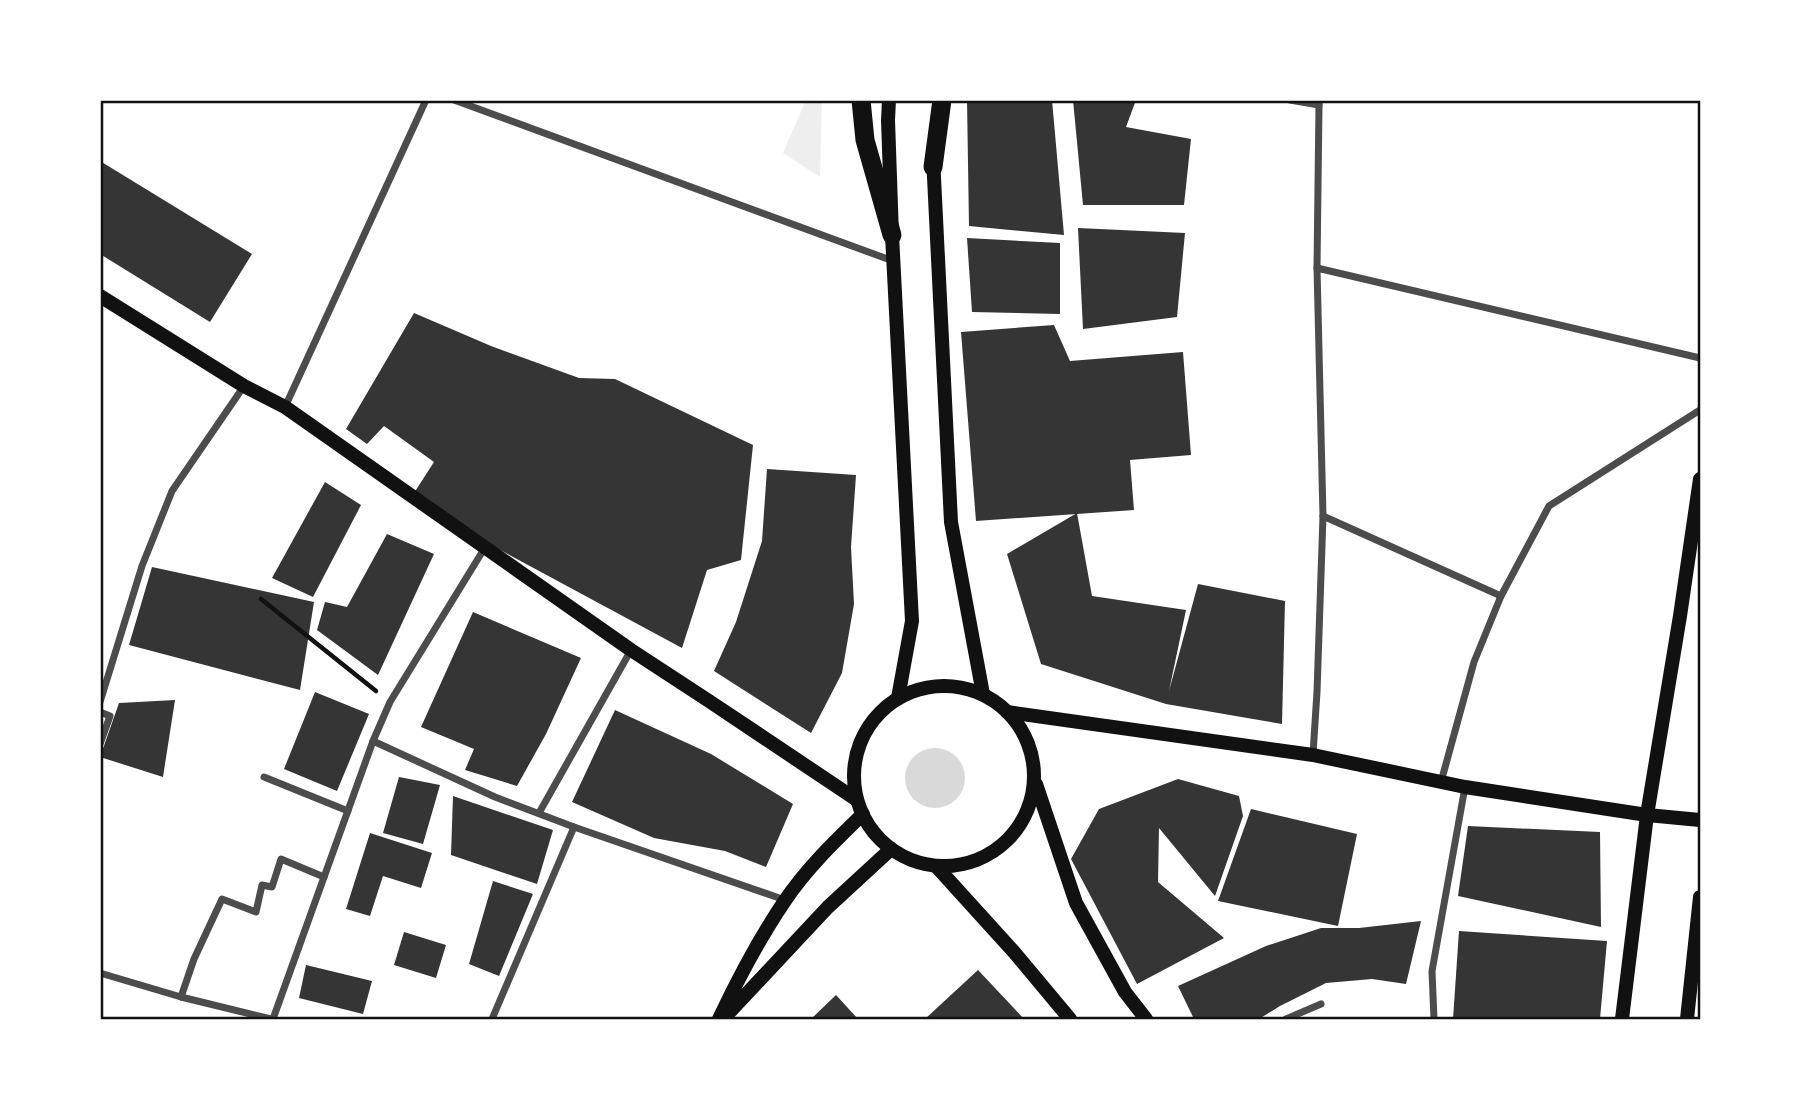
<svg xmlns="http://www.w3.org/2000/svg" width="1800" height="1119" font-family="Commissioner,sans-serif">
	<rect width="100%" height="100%" fill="#fff"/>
	<polygon fill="#eee" points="806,100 822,100 820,177 783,153"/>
	<circle fill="#d9d9d9" cx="935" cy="778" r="30"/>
	<g fill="#353535">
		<polygon points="967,100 1052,100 1064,235 969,226"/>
		<polygon points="1073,100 1136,100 1126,127 1191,139 1184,205 1083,205"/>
		<polygon points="100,161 252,254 210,322 100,254"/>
		<polygon points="1078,228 1185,233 1177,317 1083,329"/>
		<polygon points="967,238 1060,243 1060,314 972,312"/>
		<polygon points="414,313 491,346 579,378 615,379 753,445 741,560 707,570 682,648 491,545 414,493 434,462 384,426 367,444 346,429"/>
		<polygon points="1054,325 1070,361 1183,352 1191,455 1130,460 1134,510 976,521 961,332"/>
		<polygon points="767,469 856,475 851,547 854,604 842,673 811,733 714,671 736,622 762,541"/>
		<polygon points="325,482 361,505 313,597 272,578"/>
		<polygon points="1077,513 1092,596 1186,610 1169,691 1198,584 1285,601 1282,724 1166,704 1041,664 1007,554"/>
		<polygon points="387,534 434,554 378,675 317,630 325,602 347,607"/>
		<polygon points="152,567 314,602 300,690 129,645"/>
		<polygon points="473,612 581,658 546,734 517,786 465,770 474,749 421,727"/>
		<polygon points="315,692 369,714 337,791 284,769"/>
		<polygon points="175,700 163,777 100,757 119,703"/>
		<polygon points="615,710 711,754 793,804 766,867 725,851 654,838 572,802"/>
		<polygon points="399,777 440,785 423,844 383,833"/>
		<polygon points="1178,779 1239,796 1243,816 1215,896 1159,828 1158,882 1224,938 1137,984 1071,859 1099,809"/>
		<polygon points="453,796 553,830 537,884 451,855"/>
		<polygon points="1251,809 1357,834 1338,926 1218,901"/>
		<polygon points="1468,826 1600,832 1601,927 1458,896"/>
		<polygon points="370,833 432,853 421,888 383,876 370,916 346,909"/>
		<polygon points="493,881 533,894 499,976 469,964"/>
		<polygon points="1421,921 1406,984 1372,979 1326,983 1280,1006 1259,1019 1194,1019 1178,986 1266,946 1321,928 1359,928"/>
		<polygon points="1459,931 1607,941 1600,1019 1453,1019"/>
		<polygon points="404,932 446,945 436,978 394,965"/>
		<polygon points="306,965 372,981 363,1014 299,998"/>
		<polygon points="978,970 1024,1019 925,1019"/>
		<polygon points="836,995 858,1019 811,1019"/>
	</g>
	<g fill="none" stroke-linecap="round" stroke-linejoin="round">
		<polyline stroke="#111" stroke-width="4.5" points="261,599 376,691"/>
		<g stroke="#4c4c4c" stroke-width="7">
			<polyline points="454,100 893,261"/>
			<polyline points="1290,100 1319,105 1319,100"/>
			<polyline points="1317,268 1319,105"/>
			<polyline points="285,407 426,100"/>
			<polyline points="1323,516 1501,596"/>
			<polyline points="100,702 142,566 172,491 244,386"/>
			<polyline points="100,712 110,716 100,744"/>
			<polyline points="373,741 495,797 574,827 785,900"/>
			<polyline points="1313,754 1317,692 1323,516 1317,268 1700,358"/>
			<polyline points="264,777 348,811"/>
			<polyline points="1441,782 1474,662 1501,596 1549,506 1700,410"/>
			<polyline points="539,813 631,650"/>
			<polyline points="100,973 181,997 271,1019"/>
			<polyline points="181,997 194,959 222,899 256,912 262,885 272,887 281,859 324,877"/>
			<polyline points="273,1019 373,741 390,702 484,549"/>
			<polyline points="492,1019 574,827"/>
			<polyline points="1286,1019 1321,1004"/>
			<polyline points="1434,1019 1432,971 1465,787"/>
		</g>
		<g stroke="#111" stroke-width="14">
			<polyline points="889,100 888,120 892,235 912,621 898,698"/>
			<polyline points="933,157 951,522 983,694"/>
			<polyline points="100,296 244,386 285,407 631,650 709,701 857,800"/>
			<circle cx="944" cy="776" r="90"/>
			<polyline points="1007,712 1313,755 1465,787 1647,815 1700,820"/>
			<polyline points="1036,784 1076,903 1125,992 1146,1019"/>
			<polyline points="936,866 1014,952 1070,1019"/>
			<polyline points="724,1018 828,907 891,849"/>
			<path d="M 719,1019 C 738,979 759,939 784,902 C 806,869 835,841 863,814"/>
			<polyline points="1622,1019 1647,815 1680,616 1700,479"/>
			<polyline points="1687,1019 1700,897"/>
		</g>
		<g stroke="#111" stroke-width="19">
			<polyline points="861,100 865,140 892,235"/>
			<polyline points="933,167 942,100"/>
		</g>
	</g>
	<rect width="1800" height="1119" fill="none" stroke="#ffffff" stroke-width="203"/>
	<rect x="102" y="102" width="1597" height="916" fill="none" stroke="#111" stroke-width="2.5"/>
</svg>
